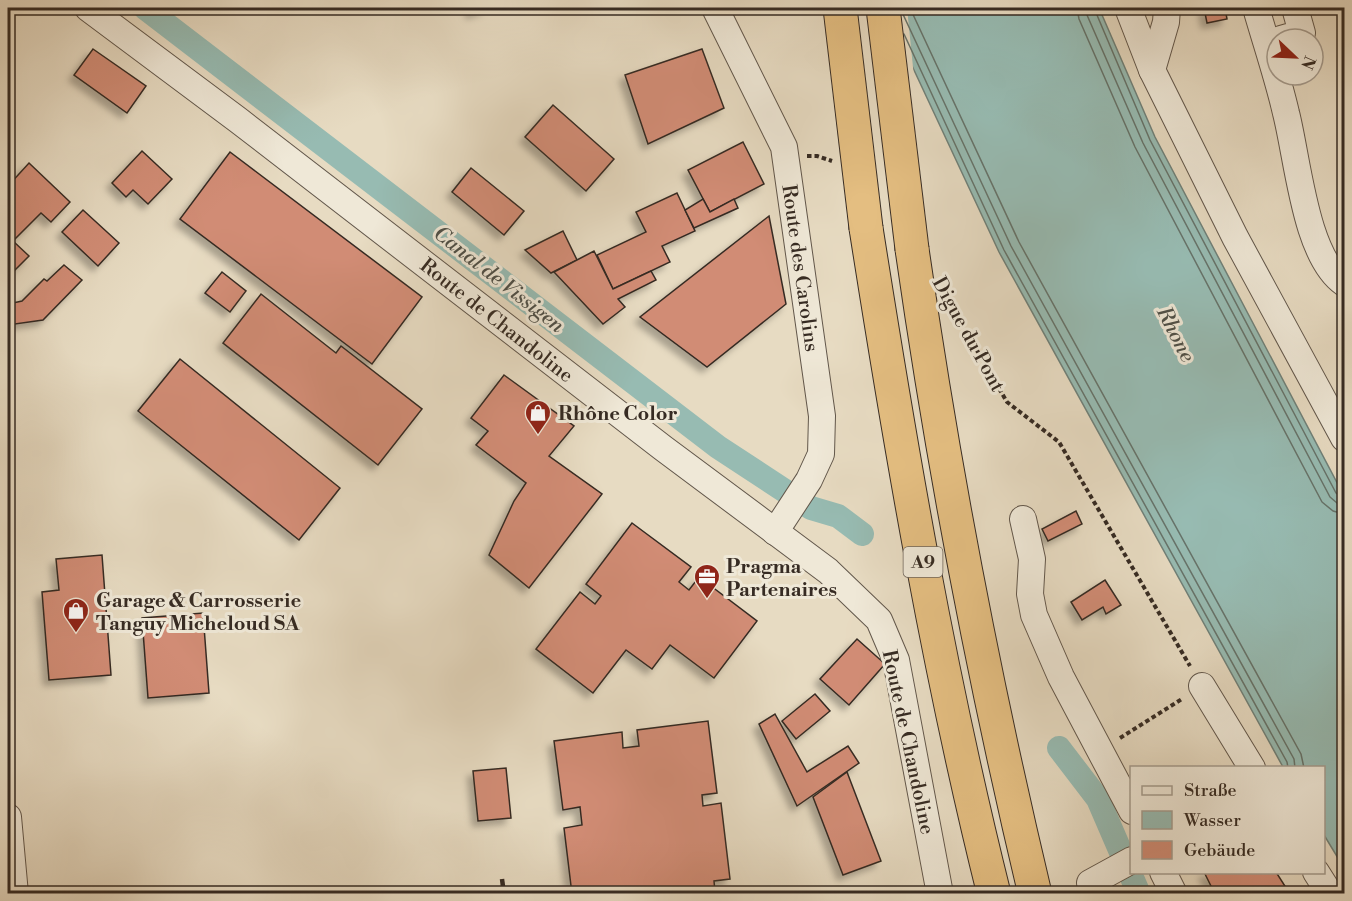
<svg xmlns="http://www.w3.org/2000/svg" width="1352" height="901" font-family="'Libre Bodoni',serif">
	<defs>
		<filter id="shadow"><feDropShadow dx="-5.5" dy="5.5" stdDeviation="3" flood-color="#0004"/></filter>
	</defs>
	<rect width="100%" height="100%" fill="#e7dbc2"/>
	<filter id="stains"><feTurbulence type="fractalNoise" baseFrequency=".00333" numOctaves="4"/><feColorMatrix values="0 0 0 0 .2 0 0 0 0 .09 0 0 0 0 .02 0 0 0 .5 -.17"/></filter>
	<radialGradient id="worn" r=".72"><stop offset=".6" stop-color="#630" stop-opacity="0"/><stop offset="1" stop-color="#630" stop-opacity=".3"/></radialGradient>
	<polygon fill="#97bbb2" stroke="#708179" stroke-width="1.5" points="885,8 1099,8 1155,137 1344,496 1344,868 1324,835 1324,768 1283,767 999,252"/>
	<polygon fill="#e7dbc2" points="882,8 907,8 914,77"/>
	<g fill="none" stroke-linecap="round" stroke-linejoin="round">
		<g stroke="#66736a" stroke-width="1.5">
			<polyline points="910,8 1019,242 1301,754 1304,768"/>
			<polyline points="1077,8 1079,19 1135,147 1322,502 1333,511 1344,514"/>
			<polyline points="1086,8 1087,15 1143,143 1330,497 1337,503 1344,505"/>
			<polyline points="1094,8 1150,140 1336,493 1340,496 1344,497"/>
			<polyline points="901,10 1011,246 1294,759 1295,768"/>
			<polyline points="904,34 1004,250 1287,762 1288,768"/>
		</g>
		<g stroke="#97bbb2" stroke-width="24">
			<polyline points="145,8 718,447 811,508 838,516 862,534"/>
			<polyline points="1059,748 1098,799 1139,894"/>
		</g>
	</g>
	<g fill="#d18c75" stroke="#362b23" stroke-width="1.5" filter="url(#shadow)">
		<polygon points="8,8 14,95 8,95"/>
		<polygon points="470,8 488,8 472,13"/>
		<polygon points="1204,8 1225,8 1227,19 1207,23"/>
		<polygon points="93,49 146,86 127,113 74,75"/>
		<polygon points="702,49 724,108 648,144 625,75"/>
		<polygon points="553,105 614,159 586,191 525,137"/>
		<polygon points="743,142 764,184 710,212 688,170"/>
		<polygon points="142,151 172,179 148,204 133,190 126,197 112,183"/>
		<polygon points="230,152 422,297 372,364 180,219"/>
		<polygon points="29,163 70,202 51,222 41,213 13,241 29,256 8,277 8,186"/>
		<polygon points="471,168 524,211 504,235 452,192"/>
		<polygon points="677,193 695,231 662,246 670,262 613,289 597,255 646,232 636,212"/>
		<polygon points="703,199 710,212 734,199 738,208 694,228 685,210"/>
		<polygon points="83,210 119,243 98,266 62,232"/>
		<polygon points="769,216 786,304 707,367 640,317"/>
		<polygon points="563,231 577,260 551,273 525,250"/>
		<polygon points="594,251 613,289 651,271 656,280 618,299 625,307 603,324 554,272"/>
		<polygon points="64,265 82,280 43,320 8,325 8,304 22,301 44,279 47,281"/>
		<polygon points="222,272 246,291 230,312 205,293"/>
		<polygon points="261,294 336,353 341,346 422,409 378,465 223,343"/>
		<polygon points="180,359 340,488 299,540 138,411"/>
		<polygon points="504,375 574,426 549,456 602,494 529,588 489,555 514,501 526,483 476,445 488,431 471,418"/>
		<polygon points="1076,511 1082,524 1048,541 1042,529"/>
		<polygon points="632,523 691,567 679,582 689,590 699,577 757,621 714,678 670,645 652,669 626,650 593,693 536,649 580,592 595,604 601,596 586,584"/>
		<polygon points="102,555 111,675 49,680 42,592 59,590 56,559"/>
		<polygon points="1105,580 1121,605 1106,614 1103,607 1082,620 1071,602"/>
		<polygon points="203,613 209,693 148,698 142,618"/>
		<polygon points="857,639 885,664 849,705 820,679"/>
		<polygon points="815,694 830,711 796,739 782,721"/>
		<polygon points="775,714 807,772 848,746 859,763 797,806 759,724"/>
		<polygon points="708,721 717,793 702,795 703,806 721,803 730,879 714,881 715,892 730,890 730,894 572,894 564,828 582,825 580,807 563,810 554,741 622,732 623,748 639,746 637,730"/>
		<polygon points="506,768 511,818 478,821 473,771"/>
		<polygon points="847,772 881,861 843,875 813,797"/>
		<polygon points="1204,872 1276,872 1290,894 1215,894"/>
		<polygon points="239,888 239,894 192,894"/>
	</g>
	<g fill="none" stroke-linecap="round" stroke-linejoin="round">
		<defs>
			<g id="minor">
				<polyline points="88,8 238,120 663,448 828,571 879,620 896,660 940,894"/>
				<polyline points="715,8 784,147 822,416 821,454 809,480 775,532"/>
				<polyline points="1128,8 1152,70"/>
				<polyline points="1167,8 1166,22 1152,70 1235,237 1344,438"/>
				<path d="M 1256,8 C 1266,43 1278,78 1286,113 C 1298,160 1305,256 1344,283"/>
				<polyline points="1281,39 1302,33 1295,8"/>
				<polyline points="1023,519 1032,559 1030,594 1034,615 1061,677 1132,811"/>
				<polyline points="1202,686 1252,768"/>
				<polyline points="8,817 15,894"/>
				<polyline points="1163,872 1174,894"/>
				<polyline points="1316,872 1330,894"/>
				<polyline points="1095,894 1090,883 1132,860"/>
			</g>
			<g id="highway">
				<path d="M 866,228 C 901,451 939,674 994,894"/>
				<path d="M 912,249 C 943,466 984,680 1035,894"/>
			</g>
		</defs>
		<use href="#minor" stroke="#62574b" stroke-width="28"/>
		<use href="#highway" stroke="#362b23" stroke-width="35"/>
		<g stroke="#362b23" stroke-width="4" stroke-dasharray="4.5 3" stroke-linecap="butt">
			<polyline points="807,156 817,156 832,161"/>
			<polyline points="950,304 1007,402 1059,442 1190,666"/>
			<polyline points="1120,738 1182,699"/>
		</g>
		<use href="#minor" stroke="#efe8d7" stroke-width="26"/>
		<use href="#highway" stroke="#e4be81" stroke-width="33"/>
		<polyline stroke="#362b23" stroke-width="4.5" stroke-dasharray="10 10" stroke-linecap="butt" points="502,879 504,894"/>
		<defs>
			<g id="highway-bridge">
				<polyline points="840,8 866,228"/>
				<polyline points="883,8 912,249"/>
			</g>
		</defs>
		<use href="#highway-bridge" stroke="#362b23" stroke-width="35" stroke-linecap="butt"/>
		<use href="#highway-bridge" stroke="#e4be81" stroke-width="33"/>
	</g>
	<defs>
		<symbol id="shop-pin" viewBox="-11 -11 22 30"><path d="M0 17L-7.5 6A9.5 9.5 0 1 1 7.5 6Z" fill="#8f2418" stroke="#efe8d7"/><path d="M-5-2.5h2.3a2.7 3.5 0 0 1 5.4 0H5L5.5 6h-11ZM-1.5-2.5h3a1.5 2.3 0 0 0-3 0Z" fill="#fff"/></symbol>
		<symbol id="office-pin" viewBox="-11 -11 22 30"><path d="M0 17L-7.5 6A9.5 9.5 0 1 1 7.5 6Z" fill="#8f2418" stroke="#efe8d7"/><path d="M-6-3h4V-5.5h4V-3h4V5H-6ZM-1-4.5V-3h2v-1.5ZM-6 0V1H6V0Z" fill="#fff"/></symbol>
	</defs>
	<g fill-rule="evenodd">
		<use href="#shop-pin" x="523" y="398" width="30" height="40"/>
		<use href="#office-pin" x="692" y="562" width="30" height="40"/>
		<use href="#shop-pin" x="61" y="596" width="30" height="40"/>
	</g>
	<g text-anchor="middle" stroke-width="6" stroke-linejoin="round" paint-order="stroke">
		<rect fill="#efe8d7" stroke="#6e6459" stroke-width="1.5" x="903.5" y="547" width="39" height="30" rx="4.5"/>
		<g font-size="18" font-weight="bold" fill="#362b23">
			<text x="923" y="568">A9</text>
		</g>
		<g font-size="20" fill="#362b23" stroke="#efe8d7">
			<text transform="translate(801 268) rotate(82)" y="7">Route des Carolins</text>
			<text transform="translate(497 320) rotate(38)" y="7">Route de Chandoline</text>
			<text transform="translate(969 334) rotate(61)" y="7">Digue du Pont</text>
			<text transform="translate(909 742) rotate(78)" y="7">Route de Chandoline</text>
		</g>
		<g font-size="20" font-weight="bold" fill="#362b23" stroke="#efe8d7" text-anchor="start">
			<text x="558" y="420">Rhône Color</text>
			<text x="726" y="573">Pragma<tspan x="726" dy="23">Partenaires</tspan></text>
			<text x="96" y="607">Garage &amp; Carrosserie<tspan x="96" dy="23">Tanguy Micheloud SA</tspan></text>
		</g>
		<g font-size="21" font-style="italic" fill="#4e4f47" stroke="#efe8d7">
			<text transform="translate(499 279) rotate(38)" y="7">Canal de Vissigen</text>
			<text transform="translate(1176 334) rotate(63)" y="7">Rhone</text>
		</g>
	</g>
	<rect width="1352" height="901" fill="none" stroke="#e7dbc2" stroke-width="30"/>
	<rect x="9" y="9" width="1334" height="883" fill="none" stroke="#362b23" stroke-width="3"/>
	<rect x="15" y="15" width="1322" height="871" fill="none" stroke="#362b23" stroke-width="1.5"/>
	<rect x="1130" y="766" width="195" height="108" fill="#efe8d7" stroke="#a59c8f" stroke-width="1.5"/>
	<rect x="1142" y="786" width="30" height="9" fill="#efe8d7" stroke="#a59c8f" stroke-width="1.5"/>
	<text x="1184" y="796" font-size="18" fill="#362b23">Straße</text>
	<rect x="1142" y="811" width="30" height="18" fill="#97bbb2" stroke="#a59c8f" stroke-width="1.5"/>
	<text x="1184" y="826" font-size="18" fill="#362b23">Wasser</text>
	<rect x="1142" y="841" width="30" height="18" fill="#d18c75" stroke="#a59c8f" stroke-width="1.5"/>
	<text x="1184" y="856" font-size="18" fill="#362b23">Gebäude</text>
	<g transform="translate(1295 57) rotate(113)"><circle r="28" fill="#efe8d7" stroke="#a59c8f" stroke-width="1.5"/>
	<path d="M0-4.5L10 22L0 15L-10 22Z" fill="#8f2418"/>
	<text y="-9" font-size="16" font-weight="bold" text-anchor="middle" fill="#362b23">N</text>
	</g>
	<rect width="100%" height="100%" filter="url(#stains)"/>
	<rect width="100%" height="100%" fill="url(#worn)"/>
</svg>
